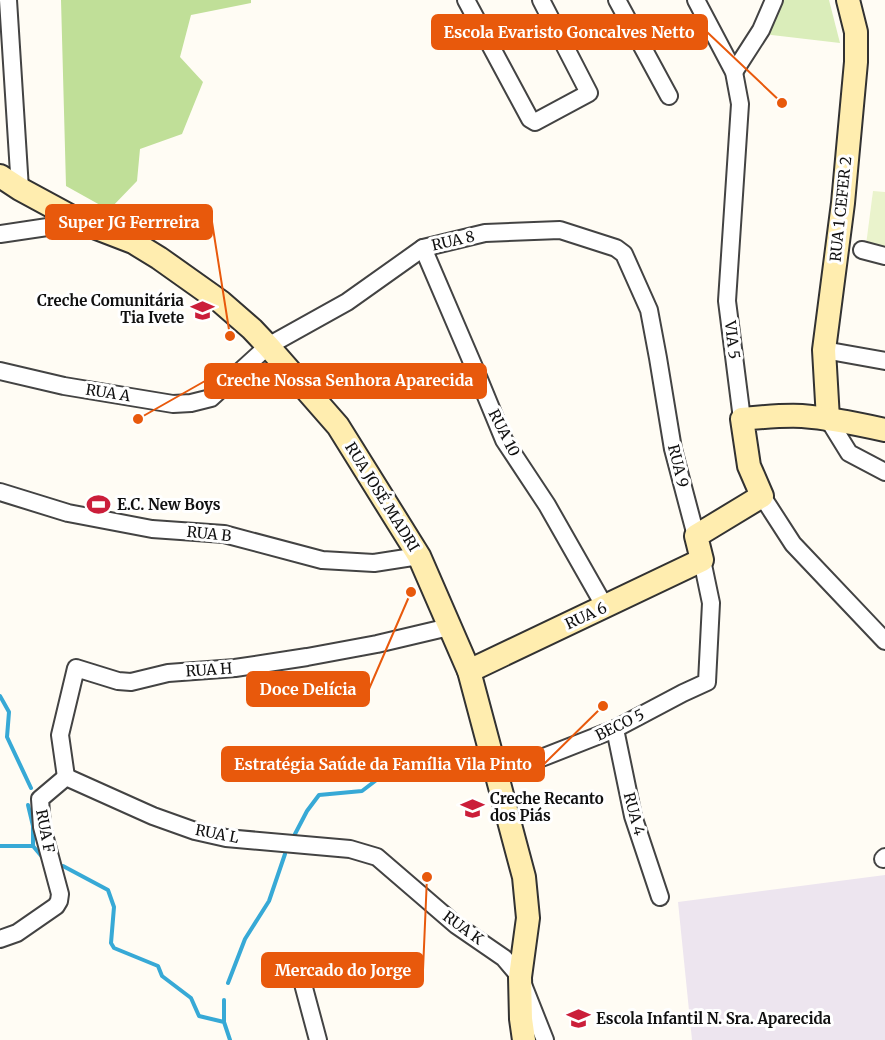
<svg xmlns="http://www.w3.org/2000/svg" width="885" height="1040" font-family="Merriweather,serif">
	<rect width="100%" height="100%" fill="#fffcf4"/>
	<polygon fill="#ede5ef" points="885,875 885,1040 692,1040 678,902"/>
	<polygon fill="#daedba" points="780,0 829,0 840,43 763,34"/>
	<polygon fill="#c0df98" points="61,0 251,0 251,3 191,15 180,57 203,82 182,134 140,149 137,181 109,210 66,186"/>
	<polygon fill="#eaf3cc" points="873,191 885,192 885,248 866,245"/>
	<g fill="none" stroke-linecap="round" stroke-linejoin="round">
		<g stroke="#37a9d6" stroke-width="4">
			<polyline points="0,696 9,712 7,737 31,788"/>
			<polyline points="28,805 33,826 33,846 43,858"/>
			<polyline points="295,834 307,811 319,795 362,791 400,762"/>
			<polyline points="0,846 33,846"/>
			<polyline points="63,866 108,890 114,907 111,943 114,948 158,966 162,976 191,998 199,1016 224,1022 230,1040"/>
			<polyline points="228,983 245,939 269,901 285,854"/>
			<polyline points="224,1000 224,1022"/>
		</g>
		<defs>
			<g id="street">
				<polyline points="8,0 20,189"/>
				<polyline points="466,0 530,119 535,122 589,93 541,0"/>
				<polyline points="617,0 669,96"/>
				<polyline points="696,0 734,72 740,104 727,301 742,419"/>
				<polyline points="734,72 761,30 774,0"/>
				<polyline points="0,234 81,222"/>
				<polyline points="423,248 474,367 504,440 547,505 605,607"/>
				<polyline points="862,250 885,256"/>
				<polyline points="824,350 885,361"/>
				<polyline points="0,371 64,386 173,404 191,403 211,398 268,346 347,302 423,248 485,233 560,230 616,248 624,254 649,310 658,358 673,449 696,536"/>
				<polyline points="828,419 849,453 885,472"/>
				<polyline points="0,492 68,513 152,529 224,534 322,560 374,563 419,556"/>
				<polyline points="762,496 793,544 885,641"/>
				<polyline points="615,729 633,816 660,897"/>
				<polyline points="498,775 615,729 683,693 707,682 711,603 702,560"/>
				<polyline points="66,777 153,816 195,831 226,838 350,849 377,857 456,925 504,958 520,977 545,1040"/>
				<polyline points="66,777 60,735 76,668 118,681 131,682 168,673 235,668 307,657 377,644 449,627"/>
				<polyline points="883,859 885,857"/>
				<polyline points="0,939 17,933 56,906 59,901 60,894 42,827 40,799 66,777"/>
				<polyline points="303,984 318,1040"/>
			</g>
			<g id="secondary">
				<polyline points="0,176 20,189 81,222 133,242 159,258 221,302 252,329 268,346 338,426 419,556 469,671 524,877 528,918 520,977 521,1019 524,1040"/>
				<polyline points="828,419 824,350 843,203 856,62 856,32 848,0"/>
				<path d="M 469,671 L 702,560 L 696,536 L 762,496 L 749,466 L 742,419 C 762,417 782,415 802,416 C 830,418 858,424 885,430"/>
			</g>
		</defs>
		<use href="#street" stroke="#434343" stroke-width="20"/>
		<use href="#secondary" stroke="#323232" stroke-width="26"/>
		<use href="#street" stroke="#fff" stroke-width="16"/>
		<use href="#secondary" stroke="#ffedaf" stroke-width="22"/>
	</g>
	<defs>
		<symbol id="school-bare" viewBox="-9 -9 18 18"><path d="M0-5L7-2L0 1L-7-2ZM-4 1L0 2.5L4 1V4Q0 6-4 4Z" fill="#cb1e3a" stroke="#fff" stroke-width="2.5" paint-order="stroke"/></symbol>
		<symbol id="stadium-bare" viewBox="-9 -9 18 18"><path d="M0-5a6.5 5 0 1 0 0 10a6.5 5 0 1 0 0-10ZM-3.5-1.8h7v3.6h-7Z" fill="#cb1e3a" stroke="#fff" stroke-width="2.5" paint-order="stroke"/></symbol>
	</defs>
	<g fill-rule="evenodd">
		<use href="#school-bare" x="186" y="294" width="33" height="33"/>
		<use href="#stadium-bare" x="82" y="488" width="33" height="33"/>
		<use href="#school-bare" x="456" y="792" width="33" height="33"/>
		<use href="#school-bare" x="562" y="1002" width="33" height="33"/>
	</g>
	<g text-anchor="middle" stroke-width="6" stroke-linejoin="round" paint-order="stroke">
		<g font-size="15" fill="#101010" stroke="#fff">
			<text transform="translate(841 209) rotate(-84)" y="5">RUA 1 CEFER 2</text>
			<text transform="translate(453 241) rotate(-13)" y="5">RUA 8</text>
			<text transform="translate(732 340) rotate(83)" y="5">VIA 5</text>
			<text transform="translate(108 393) rotate(9)" y="5">RUA A</text>
			<text transform="translate(504 433) rotate(63)" y="5">RUA 10</text>
			<text transform="translate(678 466) rotate(76)" y="5">RUA 9</text>
			<text transform="translate(382 497) rotate(58)" y="5">RUA JOSÉ MADRI</text>
			<text transform="translate(209 534) rotate(6)" y="5">RUA B</text>
			<text transform="translate(586 616) rotate(-25)" y="5">RUA 6</text>
			<text transform="translate(209 670) rotate(-4)" y="5">RUA H</text>
			<text transform="translate(620 725) rotate(-26)" y="5">BECO 5</text>
			<text transform="translate(634 814) rotate(75)" y="5">RUA 4</text>
			<text transform="translate(45 831) rotate(79)" y="5">RUA F</text>
			<text transform="translate(217 834) rotate(11)" y="5">RUA L</text>
			<text transform="translate(463 928) rotate(36)" y="5">RUA K</text>
		</g>
		<g font-size="15" font-weight="bold" fill="#101010" stroke="#fff" text-anchor="start">
			<text x="184" y="306" text-anchor="end">Creche Comunitária<tspan x="184" dy="17">Tia Ivete</tspan></text>
			<text x="117" y="510">E.C. New Boys</text>
			<text x="490" y="804">Creche Recanto<tspan x="490" dy="17">dos Piás</tspan></text>
			<text x="596" y="1024">Escola Infantil N. Sra. Aparecida</text>
		</g>
	</g>
	<path fill="none" stroke="#e8590c" stroke-width="2" d="M782 103L707 32M230 336L212 222M138 419L205 381M411 592L369 689M603 706L544 764M427 877L423 970"/>
	<g fill="#e8590c" stroke="#fff" stroke-width="2">
		<circle cx="782" cy="103" r="6"/>
		<circle cx="230" cy="336" r="6"/>
		<circle cx="138" cy="419" r="6"/>
		<circle cx="411" cy="592" r="6"/>
		<circle cx="603" cy="706" r="6"/>
		<circle cx="427" cy="877" r="6"/>
	</g>
	<g fill="#e8590c" stroke="#e8590c" stroke-width="2">
		<rect x="432" y="15" width="275" height="34" rx="6"/>
		<rect x="46" y="205" width="166" height="34" rx="6"/>
		<rect x="205" y="364" width="281" height="34" rx="6"/>
		<rect x="247" y="672" width="122" height="34" rx="6"/>
		<rect x="222" y="747" width="322" height="34" rx="6"/>
		<rect x="262" y="953" width="161" height="34" rx="6"/>
	</g>
	<g font-size="16" text-anchor="middle" font-weight="bold" fill="#fff">
		<text x="569" y="38">Escola Evaristo Goncalves Netto</text>
		<text x="129" y="228">Super JG Ferrreira</text>
		<text x="345" y="386">Creche Nossa Senhora Aparecida</text>
		<text x="308" y="695">Doce Delícia</text>
		<text x="383" y="770">Estratégia Saúde da Família Vila Pinto</text>
		<text x="343" y="976">Mercado do Jorge</text>
	</g>
</svg>
